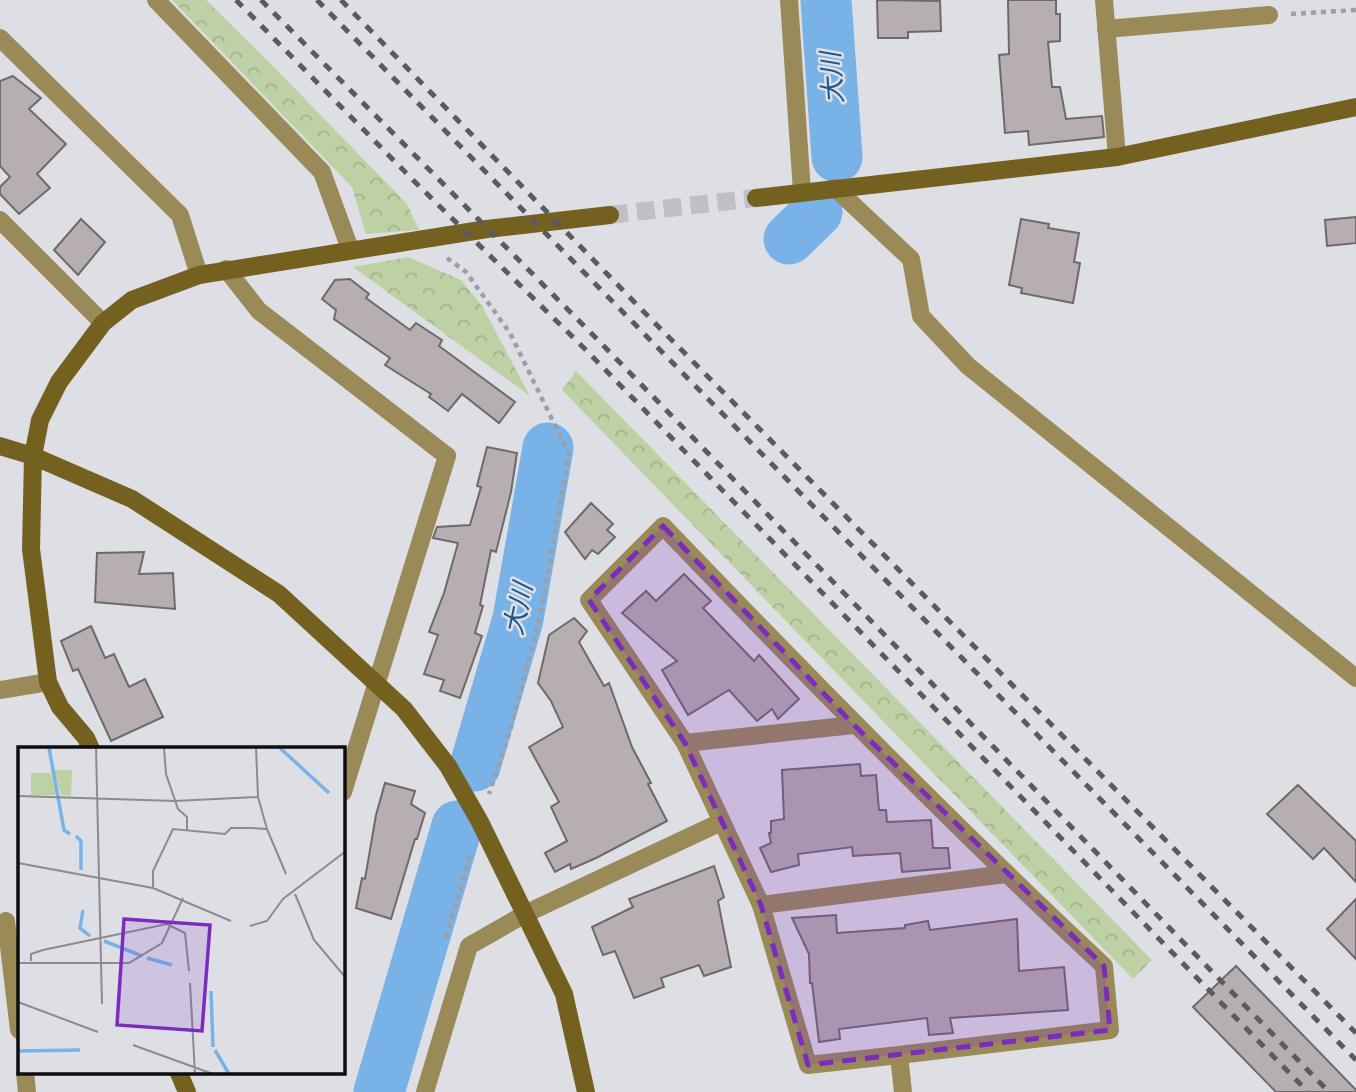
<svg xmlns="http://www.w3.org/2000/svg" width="1356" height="1092" font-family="Commissioner,'Noto Sans JP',sans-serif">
	<defs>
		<pattern id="park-crowns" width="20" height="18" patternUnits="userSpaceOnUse" patternTransform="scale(1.75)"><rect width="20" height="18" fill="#bed1a4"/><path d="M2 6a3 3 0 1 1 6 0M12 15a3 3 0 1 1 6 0" fill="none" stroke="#a2b28c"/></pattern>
	</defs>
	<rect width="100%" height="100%" fill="#dedee5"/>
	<g fill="url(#park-crowns)">
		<polygon points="172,0 206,0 267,60 407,204 419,230 366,234 352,187"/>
		<polygon points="408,257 461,280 482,306 530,396 353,267"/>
		<polygon points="576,371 1152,960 1133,979 562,390"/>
	</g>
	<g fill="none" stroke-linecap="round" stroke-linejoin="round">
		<g stroke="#78b2e7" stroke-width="51">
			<polyline points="826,0 837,157"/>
			<polyline points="789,239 817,212"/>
			<polyline points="475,766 518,619 548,448"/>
			<polyline points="379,1092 457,826"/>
		</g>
	</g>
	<g fill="#b6aeb0" stroke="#70696b" stroke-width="2">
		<polygon points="877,0 940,1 941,31 908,32 908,38 878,38"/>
		<polygon points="1008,0 1056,0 1056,14 1060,14 1060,41 1048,42 1052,87 1060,87 1066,119 1102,116 1104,137 1029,145 1028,131 1005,133 999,55 1009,54"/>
		<polygon points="13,76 41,98 29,109 66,144 37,174 50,188 19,214 0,194 0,187 10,177 0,166 0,81"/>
		<polygon points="1356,217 1356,243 1327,246 1325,220"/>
		<polygon points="81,219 105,242 78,275 54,250"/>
		<polygon points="1021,219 1049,224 1048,228 1079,233 1074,262 1080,263 1073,303 1021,293 1022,288 1009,285"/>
		<polygon points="350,279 369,294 366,298 410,330 416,323 442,340 439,346 515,402 499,423 462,394 448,411 429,397 431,394 385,365 390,358 334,319 336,310 322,299 335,280"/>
		<polygon points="487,447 517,453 511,492 496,552 491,550 480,605 483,606 475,633 482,636 460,698 440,691 444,680 424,674 438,635 429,632 444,593 458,543 433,538 437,527 470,525 481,487 477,486"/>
		<polygon points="591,503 613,524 607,530 615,537 598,554 592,550 585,559 565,532"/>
		<polygon points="144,552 139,574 173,573 175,609 95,602 97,553"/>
		<polygon points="684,574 711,601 703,608 754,661 759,655 799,699 778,719 772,709 757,721 729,690 688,715 662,670 677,661 622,613 646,591 656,601"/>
		<polygon points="574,618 587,631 579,642 604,686 609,683 632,747 651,783 648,784 667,821 596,858 571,869 570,864 555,872 545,853 567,841 551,807 559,802 529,747 563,727 551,701 538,683 549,635"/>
		<polygon points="91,626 105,658 114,654 129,687 145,679 163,717 111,741 78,669 73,671 61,641"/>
		<polygon points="860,764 861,776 876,775 879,810 886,810 887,822 931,820 933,848 948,848 950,868 902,872 900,853 853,856 852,847 798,854 799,865 771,872 760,848 771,843 769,833 771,833 771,821 784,819 782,770"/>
		<polygon points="385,783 415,791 411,804 425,813 417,839 415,839 391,919 356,908 362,878 365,879 376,815"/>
		<polygon points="1298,785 1356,841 1356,882 1324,848 1313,859 1267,814"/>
		<polygon points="714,866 724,897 718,901 731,967 704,976 699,965 661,978 664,987 634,998 615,951 603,955 592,927 633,907 629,899"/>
		<polygon points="1356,899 1356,959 1327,929"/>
		<polygon points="836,915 837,933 905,928 905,925 928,921 930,930 1017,919 1019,971 1064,967 1068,1010 950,1018 953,1033 929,1035 927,1018 839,1029 840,1039 819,1042 812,983 810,983 809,954 792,918"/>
		<polygon points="1236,966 1356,1090 1356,1092 1276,1092 1193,1007"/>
	</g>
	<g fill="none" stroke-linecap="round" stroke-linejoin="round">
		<polyline stroke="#bfbfc5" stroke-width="18" stroke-dasharray="18 9" stroke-linecap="butt" points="610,215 756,198"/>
		<g stroke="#9e9ea4" stroke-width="4.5" stroke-dasharray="5 5" stroke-linecap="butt">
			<polyline points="1291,14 1356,10"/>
			<polyline points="447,258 466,272 510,333 569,454 540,616 510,731 489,794"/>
			<polyline points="446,938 470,856"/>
		</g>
		<g stroke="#9a8a58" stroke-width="18">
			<polyline points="156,0 322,172 350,249"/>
			<polyline points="789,0 802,192"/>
			<polyline points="1104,0 1117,157"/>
			<polyline points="1106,29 1269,15"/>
			<polyline points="0,38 180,215 199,275"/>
			<polyline points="835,188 911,259 921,316 968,366 1356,678"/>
			<polyline points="0,220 103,323"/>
			<polyline points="226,269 259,311 447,456 343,792"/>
			<polyline points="0,690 48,682"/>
			<polyline points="685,743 854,725"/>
			<polyline points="761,905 1006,874"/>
			<polyline points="6,921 19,1030"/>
			<path d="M 899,1055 L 1110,1030 L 1104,966 C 952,824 807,676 663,526 L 589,600 L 685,743 L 761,905 L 808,1065 L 899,1055 L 903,1092"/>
			<polyline points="25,1073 27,1092"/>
			<polyline points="425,1092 469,946 525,914 721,822"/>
		</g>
		<g stroke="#746120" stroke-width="18">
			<polyline points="756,198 1117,157 1356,107"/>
			<polyline points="0,446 33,456 132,499 279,594 404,709 448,766 480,822 564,994 586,1092"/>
			<polyline points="91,749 86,738 60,707 48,682 31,549 33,456 40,420 59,382 103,323 132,300 199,275 487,229 610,215"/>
			<polyline points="179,1073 187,1092"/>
		</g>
		<g stroke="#5b5b5f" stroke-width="5" stroke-dasharray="9 9" stroke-linecap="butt">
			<polyline points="236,0 416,183 586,350 1308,1092"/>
			<polyline points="261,0 597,339 1329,1092"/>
			<polyline points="317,0 1356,1060"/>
			<polyline points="341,0 645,313 1356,1033"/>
		</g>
	</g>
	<path fill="#7b2cbf" fill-opacity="0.2" stroke="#7b2cbf" stroke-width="5" stroke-dasharray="14 9" stroke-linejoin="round" d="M 663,526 L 854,725 L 1104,966 L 1110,1030 L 808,1065 L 761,905 L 685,743 L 589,600 Z"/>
	<g text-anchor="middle" stroke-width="5" stroke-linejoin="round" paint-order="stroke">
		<g font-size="26" font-style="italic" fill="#185788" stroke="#dedee5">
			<text transform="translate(832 78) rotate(-94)" y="9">大川</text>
			<text transform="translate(518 609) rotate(-78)" y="9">大川</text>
		</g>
	</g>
	<g transform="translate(18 747)">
		<rect width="327" height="327" fill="#dedee5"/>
		<path d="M 36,23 L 54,23 L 53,49 L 43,48 ZM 13,26 L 33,26 L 38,48 L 13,48 Z" fill="#bed1a4"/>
		<path fill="none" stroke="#78b2e7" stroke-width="3.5" d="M 31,1 L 46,83 L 52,87M 262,1 L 311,46M 58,89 L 63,94 L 63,123M 65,163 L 62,181 L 72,189M 86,194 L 124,209M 129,211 L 154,218M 193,244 L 195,300M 197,303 L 211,327M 0,304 L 62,303"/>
		<path fill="none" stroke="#8b8b90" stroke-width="2" d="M 78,1 L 84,257M 146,1 L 148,27 L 160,62 L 169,70 L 169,83M 238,1 L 240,50 L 249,82M 0,49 L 157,54 L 240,50M 0,116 L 135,141 L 135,124 L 155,82 L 207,87 L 213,81 L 233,81 L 249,82 L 268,127M 135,141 L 213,174M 277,147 L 296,193 L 328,231M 232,179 L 249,174 L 265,152 L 328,104M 13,214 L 13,207 L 25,203 L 149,177 L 167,186 L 171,224M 0,216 L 111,216 L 144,196 L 165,151M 172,236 L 177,327M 0,255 L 80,285M 115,298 L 195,327"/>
		<path fill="#7b2cbf" fill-opacity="0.15" stroke="#7b2cbf" stroke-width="3.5" d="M 106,172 L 192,178 L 184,284 L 99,278 Z"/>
		<rect width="327" height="327" fill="none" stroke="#0e0e11" stroke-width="3.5"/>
	</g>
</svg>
